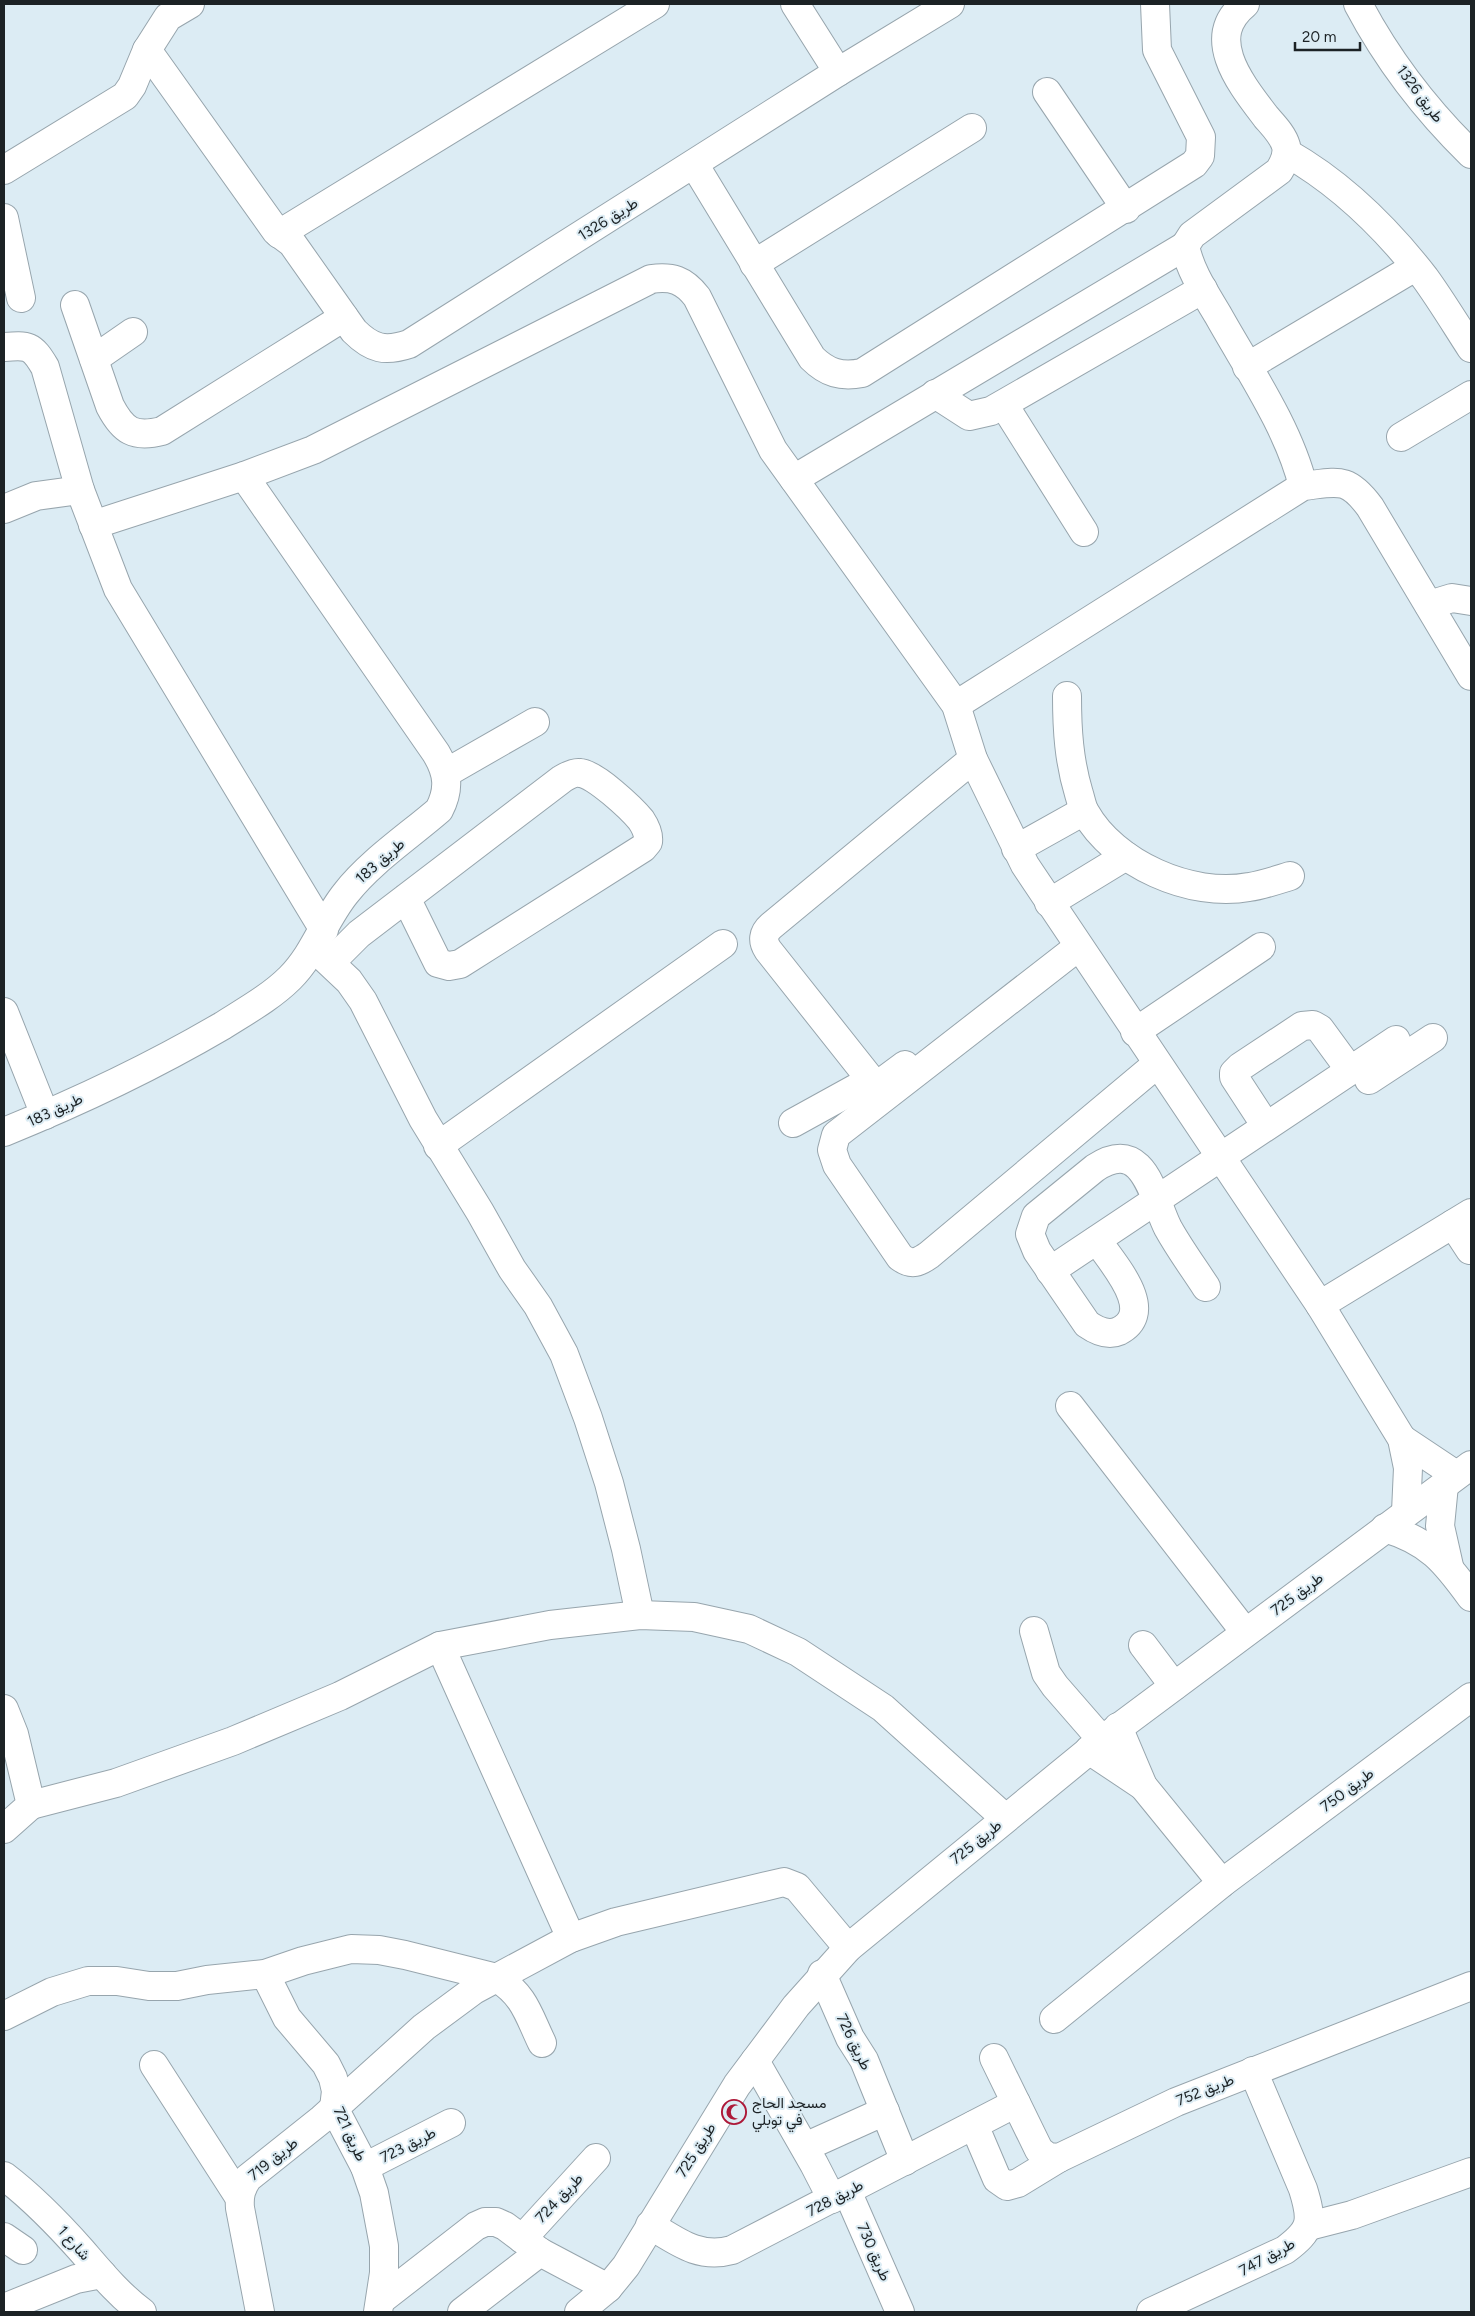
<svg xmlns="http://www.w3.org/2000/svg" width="1475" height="2316" font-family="Figtree,Vazirmatn,sans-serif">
	<rect width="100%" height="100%" fill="#dcecf4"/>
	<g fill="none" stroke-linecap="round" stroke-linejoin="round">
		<defs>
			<g id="minor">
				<polyline points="795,4 838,72"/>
				<path d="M 1245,4 C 1203,38 1241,84 1266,117 C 1273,125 1283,135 1286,146 C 1288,155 1284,163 1279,171 L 1192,235 L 1185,246 C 1190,271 1205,293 1218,315 C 1247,367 1289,428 1303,486"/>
				<path d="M 1358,4 C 1387,59 1427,111 1471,154"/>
				<path d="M 147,50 L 276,231 L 292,243 L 354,331 C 372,349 385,352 409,344 L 838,72 L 950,4"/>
				<polyline points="1047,92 1126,209"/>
				<path d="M 1287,153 C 1340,183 1387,229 1425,278 C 1441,300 1456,325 1471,348"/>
				<path d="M 694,164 L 812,358 C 827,373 841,377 862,373 L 1194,164 L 1200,156 L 1201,137 L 1157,50 L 1155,4"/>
				<polyline points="4,170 125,96 132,86 147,50 168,17 190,4"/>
				<polyline points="4,218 21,298"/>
				<polyline points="279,234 655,4"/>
				<polyline points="754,264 972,128"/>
				<path d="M 75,305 L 110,406 C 123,431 134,438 162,431 L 344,317"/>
				<path d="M 4,347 C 28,345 32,345 45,367 L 80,490 L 118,589 L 324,930"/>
				<polyline points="94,359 133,332"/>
				<polyline points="1247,367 1415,267"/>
				<polyline points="935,394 969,416 991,411 1203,289"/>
				<polyline points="1004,405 1084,532"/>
				<polyline points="1401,437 1471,395"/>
				<polyline points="794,479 1185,246"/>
				<polyline points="4,509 36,496 80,490"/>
				<path d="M 93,525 L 244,476 L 313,450 L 651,279 C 672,276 684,280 697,297 L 773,450 L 956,705 L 973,759 L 1025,865 L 1320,1305 L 1402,1439 L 1408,1468 L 1406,1512"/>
				<polyline points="1429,605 1452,598 1471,601"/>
				<path d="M 1067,696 C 1067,730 1069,761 1079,794 C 1081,800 1082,807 1085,812 C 1114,864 1191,898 1249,887 C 1263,885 1277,880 1290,876"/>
				<path d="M 956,705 L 1303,486 C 1338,482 1347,476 1370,507 L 1471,676"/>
				<polyline points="446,773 535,722"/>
				<polyline points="1016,849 1084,811"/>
				<polyline points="1049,903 1126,856"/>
				<path d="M 1078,947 L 836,1135 L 832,1150 L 837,1165 L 900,1257 C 912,1266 919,1262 929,1255 L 1157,1064"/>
				<polyline points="314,948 349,981 363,1001 423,1119 480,1212 512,1269 538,1306 564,1354 588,1418 609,1483 626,1549 640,1615"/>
				<path d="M 331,962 L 359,934 L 562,779 C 567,776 574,772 580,773 C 594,773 632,809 641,820 C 645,826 649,835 648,842 L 643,848 L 460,964 L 449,966 L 438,963 L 406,898"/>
				<polyline points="4,1012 45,1115"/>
				<polyline points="1135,1032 1261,947"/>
				<path d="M 905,1065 L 882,1082 L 871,1080 L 768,950 C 762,941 763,933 771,926 L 973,759"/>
				<polyline points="1369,1080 1433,1038"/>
				<polyline points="793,1123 871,1080"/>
				<polyline points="1266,1126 1234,1077 1234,1073 1240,1067 1302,1026 1313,1025 1320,1029 1350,1070"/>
				<path d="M 4,1132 C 78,1102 152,1067 222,1026 C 244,1012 271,997 290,978 C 315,953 324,920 346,893 C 370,862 409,836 439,810 C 450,789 448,773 436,753 L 244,476"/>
				<polyline points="438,1146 723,944"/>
				<polyline points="1453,1224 1470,1250"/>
				<path d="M 1097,1240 C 1111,1262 1158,1311 1119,1331 C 1108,1336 1097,1331 1087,1324 L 1037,1251 L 1030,1234 L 1036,1216 L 1095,1168 C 1145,1135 1153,1199 1168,1228 C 1179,1248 1193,1267 1206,1287"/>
				<polyline points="1050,1271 1396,1040"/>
				<polyline points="1320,1305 1471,1213"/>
				<polyline points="1070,1406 1245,1632"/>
				<polyline points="1402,1439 1456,1475"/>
				<polyline points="1444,1485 1440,1526 1449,1566"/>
				<path d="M 1385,1528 C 1429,1541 1445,1561 1471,1597"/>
				<polyline points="1034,1631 1046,1673 1055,1686 1102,1740"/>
				<polyline points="1143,1645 1174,1686"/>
				<polyline points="440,1646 571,1938"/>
				<polyline points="4,1709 14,1734 31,1805 4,1829"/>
				<polyline points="1118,1727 1143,1786 1222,1883"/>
				<polyline points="1089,1750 1143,1786"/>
				<polyline points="31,1805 116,1783 233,1741 340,1696 440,1646 550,1625 640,1615 694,1617 749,1629 798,1652 883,1708 1005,1818"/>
				<polyline points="265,1974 287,2018 326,2064 333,2078 336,2091 334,2108 365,2167 374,2193 384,2246 384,2273 378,2312"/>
				<polyline points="822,1974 850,2038 864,2060 905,2161"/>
				<path d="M 4,2016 L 52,1992 L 88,1981 L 117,1981 L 149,1986 L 177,1986 L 207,1980 L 265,1974 L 303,1961 L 351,1949 L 379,1950 L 405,1955 L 497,1978 C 525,1996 528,2014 542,2043"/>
				<polyline points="1054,2019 1222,1883 1471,1697"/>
				<polyline points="994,2058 1039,2150 1048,2157 1059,2158 1176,2102 1471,1986"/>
				<polyline points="755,2061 814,2164 832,2199"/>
				<polyline points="154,2065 239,2197"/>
				<polyline points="974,2125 997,2179 1007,2186 1018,2183 1059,2158"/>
				<polyline points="805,2147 885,2111"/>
				<polyline points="365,2167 451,2123"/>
				<path d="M 4,2176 C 33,2198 58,2224 82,2251 C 101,2273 119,2295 142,2312"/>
				<polyline points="847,2191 900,2312"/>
				<path d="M 650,2225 C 678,2242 699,2259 732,2250 L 1016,2103"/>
				<polyline points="1309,2226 1352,2215 1471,2172"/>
				<polyline points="4,2237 23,2250"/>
				<polyline points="522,2239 596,2158"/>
				<polyline points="381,2300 476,2226 485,2222 496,2222 505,2226 540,2252 608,2288"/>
				<polyline points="4,2308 76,2279 102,2274"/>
				<path d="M 260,2312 L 240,2208 C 239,2196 241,2188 248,2178 L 322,2119 L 424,2027 L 474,1990 L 571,1938 L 616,1922 L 784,1882 L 797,1887 L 848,1948"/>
				<polyline points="462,2312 540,2252"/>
				<polyline points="579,2312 608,2288 626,2266 737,2085 796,2006 848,1948 1102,1740 1471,1465"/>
				<path d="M 1151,2312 L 1285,2250 C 1312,2230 1313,2221 1303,2189 L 1253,2071"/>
			</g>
		</defs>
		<use href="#minor" stroke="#97a5ad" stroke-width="30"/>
		<use href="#minor" stroke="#fff" stroke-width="28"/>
	</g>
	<defs>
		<symbol id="mosque-ring" viewBox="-11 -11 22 22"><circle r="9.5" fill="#dcecf4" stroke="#ad1838" stroke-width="1.5"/><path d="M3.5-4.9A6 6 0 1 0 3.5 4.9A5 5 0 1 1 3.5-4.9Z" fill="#ad1838"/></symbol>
	</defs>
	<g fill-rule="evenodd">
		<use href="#mosque-ring" x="720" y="2098" width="28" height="28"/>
	</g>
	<g text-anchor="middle" stroke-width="4" stroke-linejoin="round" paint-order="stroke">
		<g font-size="15" fill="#1c2225" stroke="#dcecf4">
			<text transform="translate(1420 94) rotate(53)" y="5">طريق 1326</text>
			<text transform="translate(608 219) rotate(-32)" y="5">طريق 1326</text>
			<text transform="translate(380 861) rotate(-41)" y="5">طريق 183</text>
			<text transform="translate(55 1110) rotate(-25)" y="5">طريق 183</text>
			<text transform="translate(1297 1594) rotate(-37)" y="5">طريق 725</text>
			<text transform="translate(1347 1790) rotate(-37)" y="5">طريق 750</text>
			<text transform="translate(976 1842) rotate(-39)" y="5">طريق 725</text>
			<text transform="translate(854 2042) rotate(64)" y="5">طريق 726</text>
			<text transform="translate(1205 2090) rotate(-22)" y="5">طريق 752</text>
			<text transform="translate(350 2134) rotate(65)" y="5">طريق 721</text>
			<text transform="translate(408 2145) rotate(-27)" y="5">طريق 723</text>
			<text transform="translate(696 2150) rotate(-58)" y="5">طريق 725</text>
			<text transform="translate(273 2159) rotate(-39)" y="5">طريق 719</text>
			<text transform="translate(559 2198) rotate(-47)" y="5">طريق 724</text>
			<text transform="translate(835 2198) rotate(-28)" y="5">طريق 728</text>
			<text transform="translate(74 2243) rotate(48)" y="5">شارع 1</text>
			<text transform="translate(874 2252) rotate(66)" y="5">طريق 730</text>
			<text transform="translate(1267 2257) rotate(-29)" y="5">طريق 747</text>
		</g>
		<g font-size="15" fill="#1c2225" stroke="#dcecf4" text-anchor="start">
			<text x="752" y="2108">مسجد الحاج<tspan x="752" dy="17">في توبلي</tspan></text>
		</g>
	</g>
	<rect width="1475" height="2316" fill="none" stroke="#1c2225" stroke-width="10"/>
	<path d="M1295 42v8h65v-8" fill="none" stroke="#1c2225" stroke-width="2.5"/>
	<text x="1302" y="42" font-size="15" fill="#1c2225" stroke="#dcecf4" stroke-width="4" paint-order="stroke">20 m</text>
</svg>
